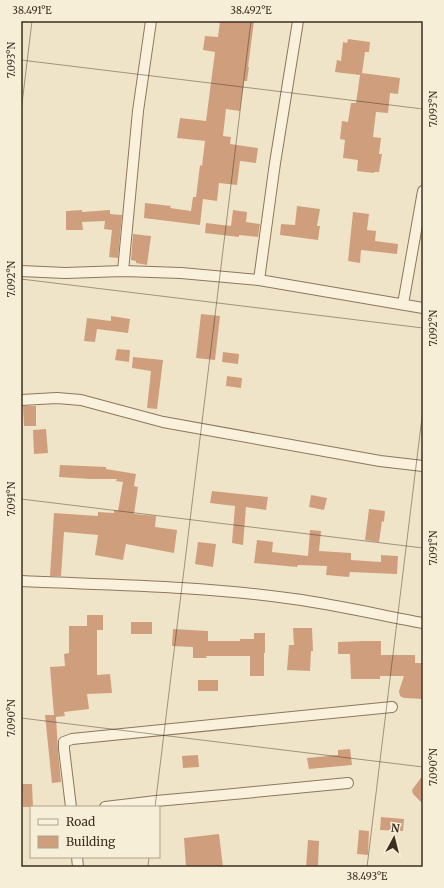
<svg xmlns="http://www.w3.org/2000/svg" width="444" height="888" font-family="Merriweather,serif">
	<rect width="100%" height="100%" fill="#f0e4c8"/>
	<g fill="#cf9f7d">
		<polygon points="220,21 254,21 248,67 249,67 247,81 244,81 240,111 226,109 223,136 231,137 230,144 258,148 256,163 240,161 237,185 219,183 217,201 203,199 200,225 144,218 145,203 171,206 170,208 191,211 193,197 196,197 200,165 202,166 205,141 177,138 180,118 206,121 215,52 203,50 205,36 218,37"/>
		<polygon points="348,39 370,42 369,52 365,52 362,73 400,78 398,94 390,93 388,113 376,112 373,137 381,138 379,154 382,154 379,172 374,172 374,173 357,171 358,160 343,158 345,140 340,139 342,121 348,122 351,103 356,103 360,75 335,72 337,60 341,61 343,42 347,43"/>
		<polygon points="297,206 320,209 317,226 320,226 318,240 280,235 281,224 295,225"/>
		<polygon points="82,210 82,212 110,210 110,214 122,215 118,258 109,257 112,230 104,229 105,221 82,222 83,230 66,230 66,211"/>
		<polygon points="233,210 247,212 246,222 260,224 258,237 239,235 239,237 205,233 206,223 231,226"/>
		<polygon points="353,212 369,214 367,230 376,231 375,241 398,244 397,254 361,250 360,263 348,261"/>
		<polygon points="133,234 151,236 147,265 136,263 136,261 131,260"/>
		<polygon points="201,314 220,316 215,360 196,358"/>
		<polygon points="111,316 130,319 128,333 97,329 95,342 84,341 87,318 111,321"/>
		<polygon points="117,349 130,350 129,362 115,360"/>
		<polygon points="223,352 239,354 238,364 222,362"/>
		<polygon points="133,357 163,360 157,409 147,408 151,371 132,368"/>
		<polygon points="227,376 242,378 241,388 226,386"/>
		<polygon points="23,406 36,406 36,426 24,426"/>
		<polygon points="46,429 48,453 34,454 33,430"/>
		<polygon points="60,465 106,467 106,469 136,474 134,486 138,487 134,514 156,516 155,527 177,530 174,553 126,544 123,560 95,555 98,535 64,532 61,576 50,576 54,513 98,516 98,512 114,513 114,510 118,511 123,482 116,481 117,479 90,479 59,477"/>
		<polygon points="212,491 268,497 266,510 246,507 243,545 232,543 235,506 210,503"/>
		<polygon points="311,495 327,498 324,510 309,507"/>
		<polygon points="369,509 385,511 384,522 382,521 379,542 365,540"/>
		<polygon points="310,530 321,531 319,551 351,553 351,560 381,562 381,555 398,556 397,574 350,572 349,577 326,575 327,566 298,565 297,567 254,563 257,540 273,542 272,552 308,556"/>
		<polygon points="198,542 216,544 213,567 195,564"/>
		<polygon points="87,615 103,615 103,630 97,630 97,675 110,674 112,693 87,694 89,709 64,712 65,716 56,717 58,750 61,782 52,783 45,715 54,715 50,667 65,666 64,654 69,653 69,626 87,626"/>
		<rect x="131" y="622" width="21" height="12"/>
		<polygon points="293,628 312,628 313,651 311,651 310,671 287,670 289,645 294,645"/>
		<polygon points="173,629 208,631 208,641 240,641 240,639 254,639 254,633 265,633 265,653 264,653 264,676 250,676 250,656 206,656 207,658 193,658 193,647 172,646"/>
		<polygon points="363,641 381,641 381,655 415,655 415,663 423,663 423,699 404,698 400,696 399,691 404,676 380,676 380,679 351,679 350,654 338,654 338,642"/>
		<rect x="198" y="680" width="20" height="11"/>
		<polygon points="350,749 352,765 309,769 307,758 338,755 338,750"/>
		<polygon points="198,755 199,767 183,768 182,756"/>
		<polygon points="423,775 423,804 413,794 412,790"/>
		<polygon points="22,784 32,784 33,807 23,807"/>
		<polygon points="381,817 404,819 403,831 380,830"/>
		<polygon points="359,830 369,831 368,855 357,854"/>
		<polygon points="219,834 223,867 186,867 184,838"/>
		<polygon points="308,840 319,841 318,867 306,867"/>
	</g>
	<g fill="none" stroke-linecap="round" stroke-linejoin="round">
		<defs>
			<g id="street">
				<polyline points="21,271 65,273 123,271 181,273 259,280 423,308"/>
				<polyline points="123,271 138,111 151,21"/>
				<polyline points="259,280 275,163 298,21"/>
				<polyline points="403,304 423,191"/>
				<polyline points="21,400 57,398 81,400 163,422 380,461 423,466"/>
				<path d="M 21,581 C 112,585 204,586 294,599 C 337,605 380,615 423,623"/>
				<polyline points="71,807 64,749 64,742 72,739 392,707"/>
				<polyline points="105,807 156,801 234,794 348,783"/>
				<polyline points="77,857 78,867"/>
			</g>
		</defs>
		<use href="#street" stroke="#8d765c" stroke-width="12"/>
		<use href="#street" stroke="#faf1dc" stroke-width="10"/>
	</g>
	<path fill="none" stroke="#3d2e20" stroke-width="1" stroke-opacity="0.45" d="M 21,60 L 423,109M 21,112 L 32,21M 21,279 L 423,328M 21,499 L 423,548M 21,718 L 423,767M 155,807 L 251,21M 148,867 L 149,857M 367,867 L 423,409"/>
	<rect width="444" height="888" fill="none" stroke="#f7eed8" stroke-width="44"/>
	<rect x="30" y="806" width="130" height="52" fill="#f7eed8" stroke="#ada18e"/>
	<rect x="38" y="819" width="20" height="6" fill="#faf1dc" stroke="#ada18e"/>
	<text x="66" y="826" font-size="12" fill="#3d2e20">Road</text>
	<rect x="38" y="836" width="20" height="12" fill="#cf9f7d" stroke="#ada18e"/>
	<text x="66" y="846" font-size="12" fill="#3d2e20">Building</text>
	<g transform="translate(394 838) rotate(7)" stroke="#f7eed8" stroke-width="3" paint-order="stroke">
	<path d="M0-3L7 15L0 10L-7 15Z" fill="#3d2e20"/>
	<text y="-6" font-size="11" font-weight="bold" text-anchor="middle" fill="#3d2e20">N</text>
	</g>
	<rect x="22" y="22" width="400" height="844" fill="none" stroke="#3d2e20" stroke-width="1.5"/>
	<g font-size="10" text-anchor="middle" fill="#3d2e20">
		<text x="32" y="14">38.491°E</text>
		<text x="251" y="14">38.492°E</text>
		<text transform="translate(11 60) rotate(-90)" y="4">7.093°N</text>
		<text transform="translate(433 109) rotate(-90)" y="4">7.093°N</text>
		<text transform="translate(11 279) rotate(-90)" y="4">7.092°N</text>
		<text transform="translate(433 328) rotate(-90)" y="4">7.092°N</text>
		<text transform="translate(11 499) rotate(-90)" y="4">7.091°N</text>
		<text transform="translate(433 548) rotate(-90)" y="4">7.091°N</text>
		<text transform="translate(11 718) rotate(-90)" y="4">7.090°N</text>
		<text transform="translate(433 767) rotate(-90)" y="4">7.090°N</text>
		<text x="367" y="880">38.493°E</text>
	</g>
</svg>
